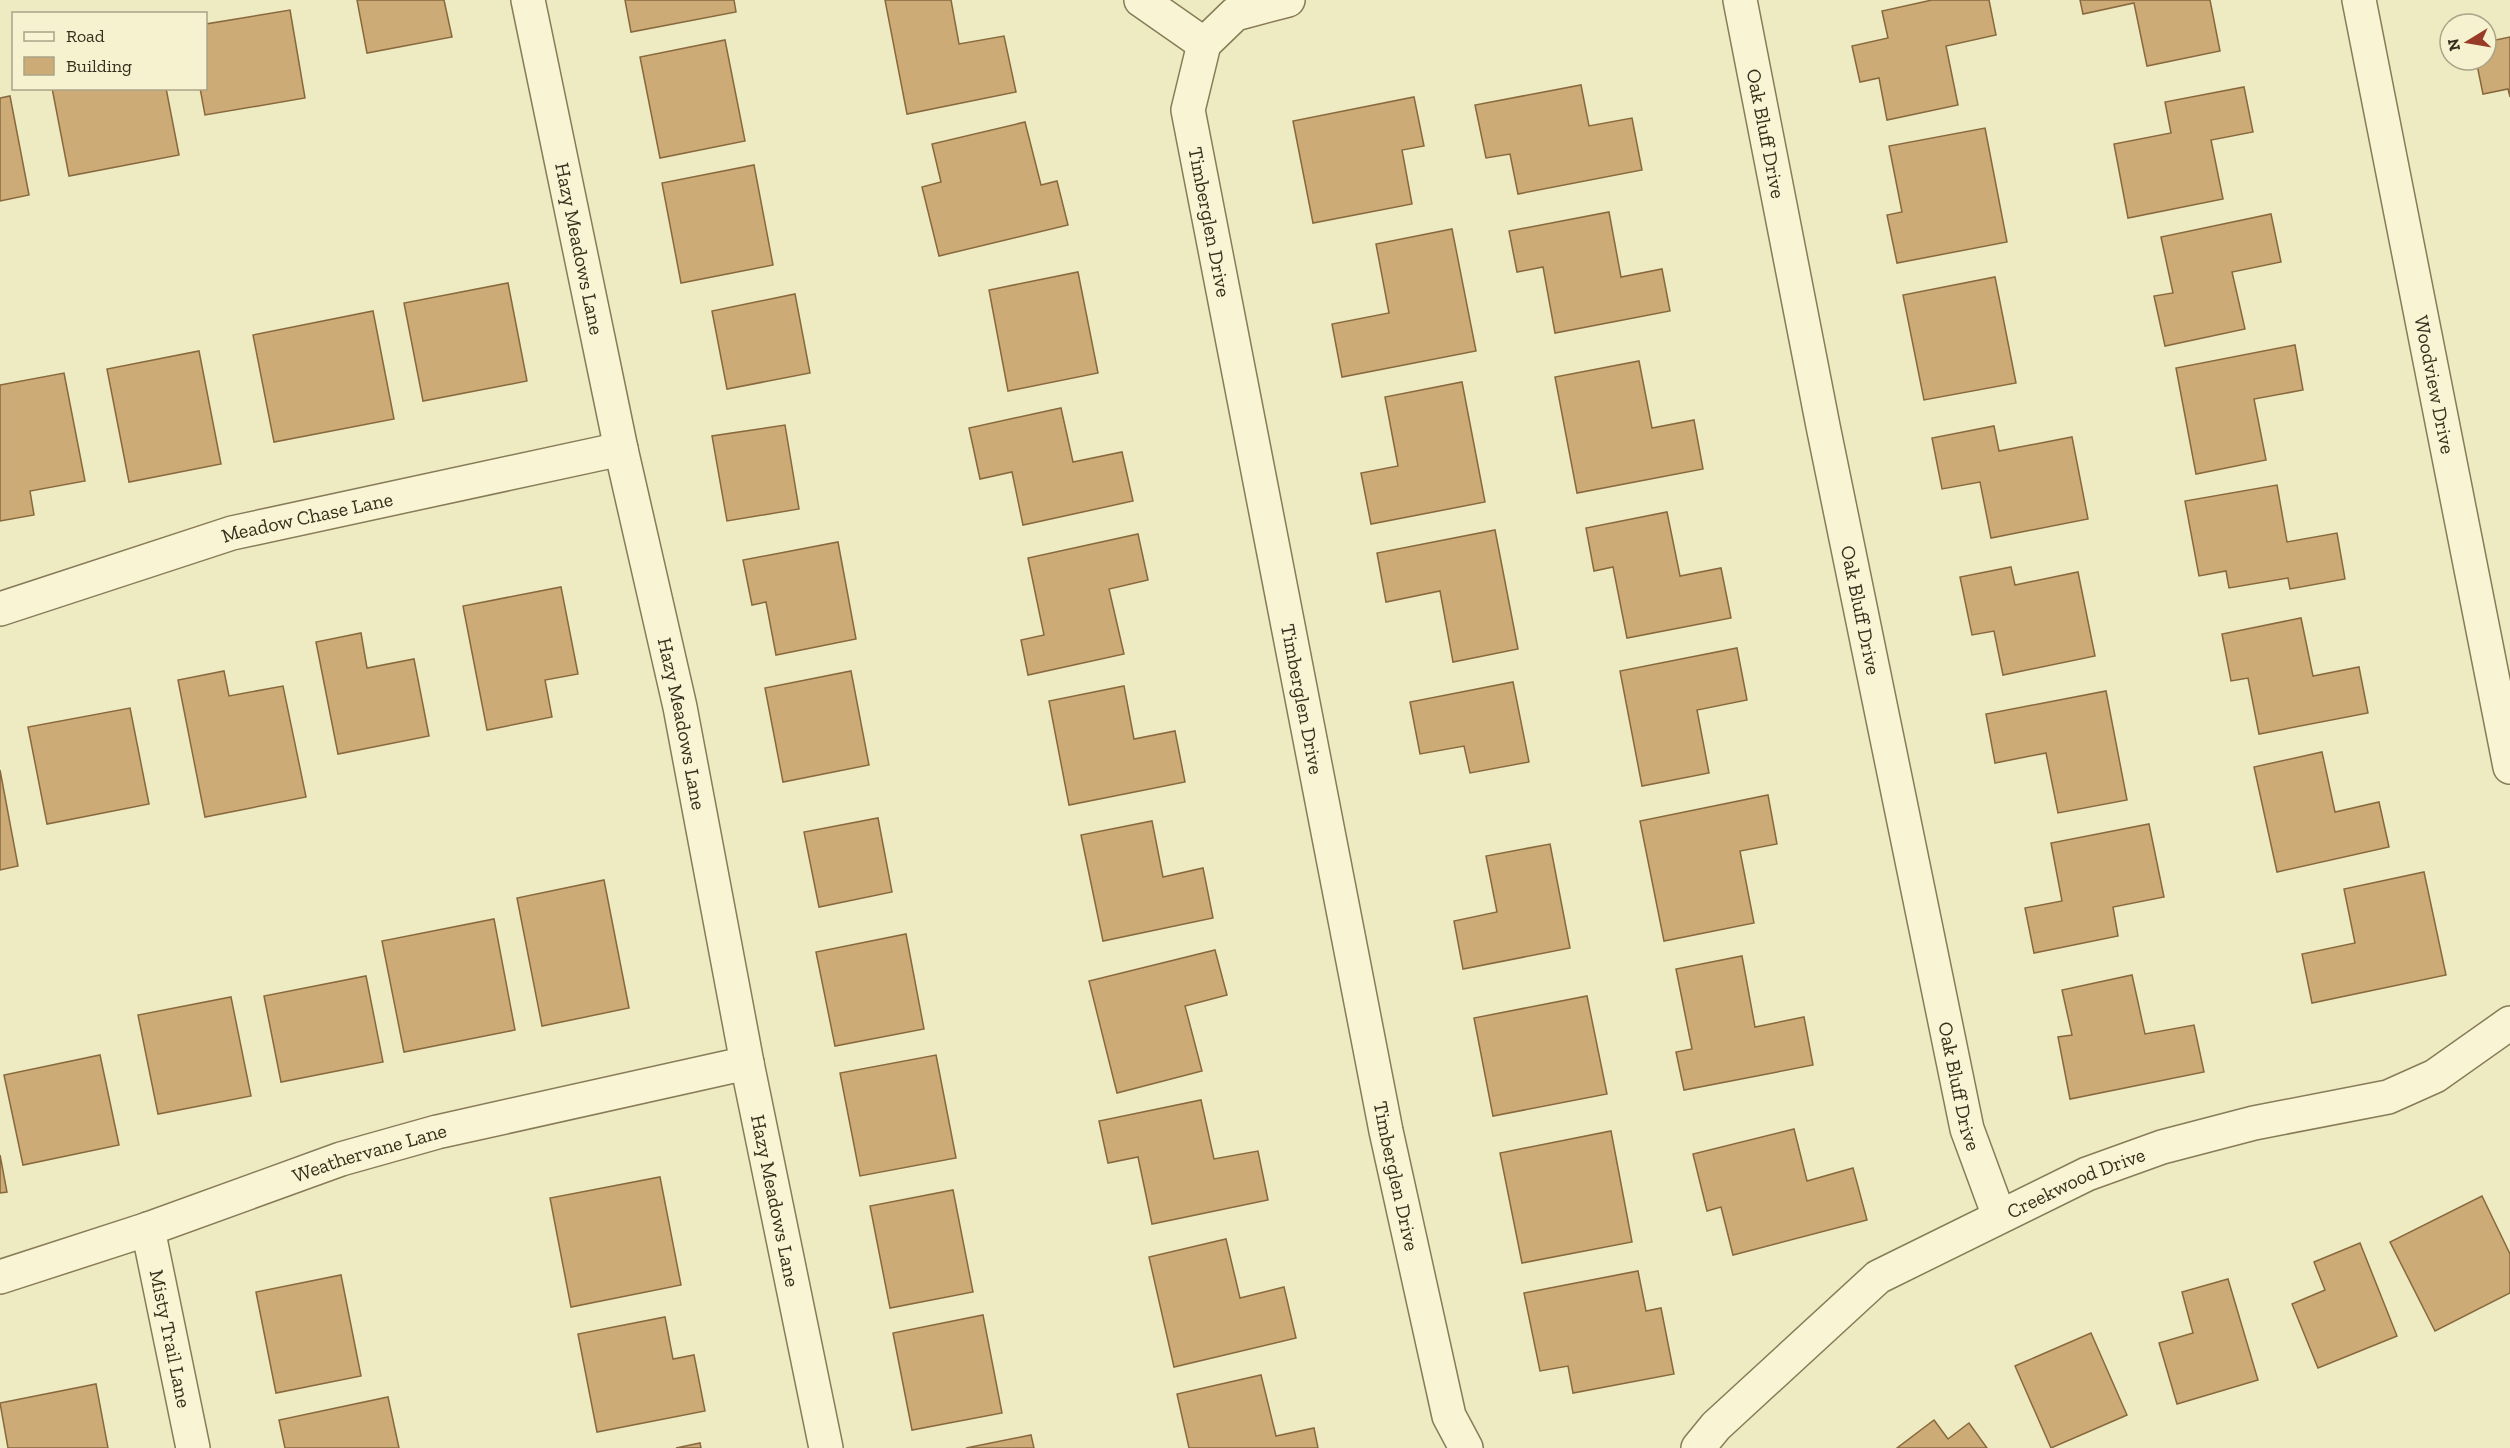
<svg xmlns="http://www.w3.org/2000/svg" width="2510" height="1448" font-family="'Zilla Slab',serif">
	<rect width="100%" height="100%" fill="#eeeac1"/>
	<g fill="#cdab76" stroke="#88693e" stroke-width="1.5">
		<polygon points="357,0 444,0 452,37 367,53"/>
		<polygon points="625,0 734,0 736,12 631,32"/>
		<polygon points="885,0 951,0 959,44 1004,36 1016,92 907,114"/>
		<polygon points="1932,0 1989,0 1996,35 1946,46 1958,105 1887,120 1879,78 1860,82 1852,46 1888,38 1882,11"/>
		<polygon points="2080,0 2210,0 2220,51 2147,66 2134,3 2083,14"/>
		<polygon points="290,10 305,98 205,115 200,88 206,88 206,24"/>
		<polygon points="2510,37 2510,97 2508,89 2483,94 2476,60 2486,60 2486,42"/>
		<polygon points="725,40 745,141 660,158 640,57"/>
		<polygon points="1581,85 1589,126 1632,118 1642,170 1518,194 1510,154 1486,158 1475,105"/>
		<polygon points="2244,87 2253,132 2211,140 2223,199 2128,218 2114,144 2171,133 2165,102"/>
		<polygon points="52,88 166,88 179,155 69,176"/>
		<polygon points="10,96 29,195 0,201 0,98"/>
		<polygon points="1414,97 1424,146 1402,150 1412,204 1313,223 1293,121"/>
		<polygon points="1025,122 1041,185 1057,181 1068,225 939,256 922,187 941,182 932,144"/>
		<polygon points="1985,128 2007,242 1897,263 1887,215 1902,212 1889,146"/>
		<polygon points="754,165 773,265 681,283 662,183"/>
		<polygon points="1609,212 1621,277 1662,269 1670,311 1555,333 1543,267 1517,272 1509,231"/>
		<polygon points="2271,214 2281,262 2232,272 2245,329 2165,346 2154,296 2173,293 2161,237"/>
		<polygon points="1452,229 1476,351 1342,377 1332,324 1389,313 1376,244"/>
		<polygon points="1078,272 1098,373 1008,391 989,290"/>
		<polygon points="1995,277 2016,383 1924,400 1903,295"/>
		<polygon points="508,283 527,381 423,401 404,303"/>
		<polygon points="795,294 810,373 727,389 712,311"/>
		<polygon points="373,311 394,419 274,442 253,335"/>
		<polygon points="2295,345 2303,390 2254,399 2266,460 2196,474 2176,368"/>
		<polygon points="199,351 221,464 129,482 107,369"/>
		<polygon points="1639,361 1652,428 1694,420 1703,469 1577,493 1555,377"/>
		<polygon points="64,373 85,481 30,491 34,515 0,521 0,385"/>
		<polygon points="1462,382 1485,502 1371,524 1361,473 1398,466 1385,397"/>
		<polygon points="1061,408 1073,462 1122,452 1133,501 1023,525 1012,472 980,479 969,428"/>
		<polygon points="785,425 799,509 727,521 712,436"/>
		<polygon points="1994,426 1999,451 2072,437 2088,519 1991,538 1980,482 1942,489 1932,438"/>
		<polygon points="2277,485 2287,542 2337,533 2345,579 2290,589 2288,578 2229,588 2226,571 2199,576 2185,501"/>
		<polygon points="1667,512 1680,576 1721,568 1731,618 1627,638 1613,567 1594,571 1586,528"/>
		<polygon points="1495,530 1518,649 1453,662 1440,591 1386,602 1377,553"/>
		<polygon points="1138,534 1148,580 1109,589 1124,654 1028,675 1021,640 1044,635 1028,558"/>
		<polygon points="838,542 856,639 776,655 766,602 752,605 743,560"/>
		<polygon points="2011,567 2015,585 2078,572 2095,656 2003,675 1994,631 1972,635 1960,577"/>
		<polygon points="561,587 578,674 545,680 552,717 487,730 463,606"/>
		<polygon points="2301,618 2313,676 2359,667 2368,713 2259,734 2248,678 2231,681 2222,634"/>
		<polygon points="361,633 367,668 414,659 429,736 338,754 316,642"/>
		<polygon points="1737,648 1747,700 1697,710 1709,773 1642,786 1620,671"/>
		<polygon points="224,671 229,696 283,686 306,797 205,817 178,680"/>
		<polygon points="851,671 869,765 783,782 765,688"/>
		<polygon points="1513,682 1529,762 1470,773 1464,746 1420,754 1410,702"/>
		<polygon points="1124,686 1134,739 1175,731 1185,782 1069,805 1049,701"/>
		<polygon points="2106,691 2127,800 2058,813 2046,753 1995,763 1986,714"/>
		<polygon points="130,708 149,804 47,824 28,727"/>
		<polygon points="2322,752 2335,812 2379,802 2389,847 2277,872 2254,767"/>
		<polygon points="0,770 18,866 0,870"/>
		<polygon points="1768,795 1777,844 1740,851 1754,923 1664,941 1640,821"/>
		<polygon points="878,818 892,892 819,907 804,832"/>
		<polygon points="1152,821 1163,877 1203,868 1213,918 1103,941 1081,835"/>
		<polygon points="2149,824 2164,897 2113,907 2118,936 2034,953 2025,908 2062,901 2051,843"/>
		<polygon points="1550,844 1570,948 1463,969 1454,921 1497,912 1486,856"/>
		<polygon points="2424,872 2446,975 2312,1003 2302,954 2355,943 2344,889"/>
		<polygon points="604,880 629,1008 542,1026 517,898"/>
		<polygon points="494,919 515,1030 404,1052 382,941"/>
		<polygon points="906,934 924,1029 835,1046 816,952"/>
		<polygon points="1215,950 1227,995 1185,1006 1202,1071 1117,1093 1089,981"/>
		<polygon points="1742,956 1755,1027 1804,1017 1813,1065 1684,1090 1676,1052 1692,1049 1676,969"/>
		<polygon points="2132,975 2145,1034 2194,1025 2204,1072 2070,1099 2058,1037 2072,1035 2062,990"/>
		<polygon points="366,976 383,1062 281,1082 264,996"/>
		<polygon points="1587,996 1607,1094 1493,1116 1474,1018"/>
		<polygon points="231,997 251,1096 158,1114 138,1015"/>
		<polygon points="100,1055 119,1145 23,1165 4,1075"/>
		<polygon points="936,1055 956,1158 860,1176 840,1073"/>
		<polygon points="1201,1100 1214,1159 1258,1151 1268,1200 1152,1224 1138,1157 1108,1163 1099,1121"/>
		<polygon points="1794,1129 1807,1181 1853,1168 1867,1220 1733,1255 1721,1207 1707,1211 1693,1154"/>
		<polygon points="1611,1131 1632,1242 1522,1263 1500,1153"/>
		<polygon points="0,1155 7,1192 0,1193"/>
		<polygon points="660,1177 681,1285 571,1307 550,1198"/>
		<polygon points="953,1190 973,1292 890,1308 870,1206"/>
		<polygon points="2482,1196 2510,1254 2510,1293 2435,1331 2390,1242"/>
		<polygon points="1226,1239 1240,1298 1284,1287 1296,1338 1174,1367 1149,1257"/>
		<polygon points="2360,1243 2397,1336 2318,1368 2292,1304 2325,1290 2314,1262"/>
		<polygon points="1638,1271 1646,1311 1661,1308 1674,1374 1573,1393 1568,1366 1540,1371 1524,1293"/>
		<polygon points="341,1275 361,1376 276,1393 256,1292"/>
		<polygon points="2228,1279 2258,1380 2177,1404 2159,1343 2193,1333 2182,1292"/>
		<polygon points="983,1315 1002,1413 912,1430 893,1333"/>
		<polygon points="665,1317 673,1359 694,1355 705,1411 597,1432 578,1334"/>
		<polygon points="2091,1333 2127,1415 2051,1448 2015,1366"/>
		<polygon points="1261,1375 1276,1436 1314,1428 1318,1448 1189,1448 1177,1394"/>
		<polygon points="96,1384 108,1448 8,1448 0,1403"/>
		<polygon points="388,1397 399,1448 285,1448 279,1420"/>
		<polygon points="1934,1420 1948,1439 1969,1423 1987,1448 1897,1448"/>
		<polygon points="1031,1435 1034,1448 966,1448"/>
		<polygon points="700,1443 701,1448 676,1448"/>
	</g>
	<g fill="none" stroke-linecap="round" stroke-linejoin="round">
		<defs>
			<g id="street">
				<path id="s1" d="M 528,0 L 621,449 L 680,707 L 747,1063 L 826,1448"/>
				<polyline points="1141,0 1204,44"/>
				<path id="s2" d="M 1288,0 L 1235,14 L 1204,44 L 1188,110 L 1386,1131 L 1449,1416 L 1466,1448"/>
				<path id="s3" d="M 1740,0 L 1823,426 L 1967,1129 L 1999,1216"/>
				<path id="s4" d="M 2359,0 L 2510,767"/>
				<path id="s5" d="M 0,609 L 232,533 L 621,449"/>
				<path id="s6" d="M 148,1229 L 193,1448"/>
				<path id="s7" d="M 0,1277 L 148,1229 L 341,1159 L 437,1132 L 747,1063"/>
				<path id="s8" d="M 1698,1448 L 1716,1426 L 1878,1277 L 2087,1174 L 2162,1147 L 2254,1123 L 2388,1097 L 2435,1076 L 2510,1023"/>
			</g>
		</defs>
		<use href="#street" stroke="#887b58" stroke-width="36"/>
		<use href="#street" stroke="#f9f5d4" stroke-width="33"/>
	</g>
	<g text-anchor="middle" stroke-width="5" stroke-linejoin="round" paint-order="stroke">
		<g font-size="20" fill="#372f1d" stroke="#f6f2d0">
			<text dy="7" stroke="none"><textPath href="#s3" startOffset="136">Oak Bluff Drive</textPath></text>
			<text dy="7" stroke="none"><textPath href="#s2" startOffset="280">Timberglen Drive</textPath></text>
			<text dy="7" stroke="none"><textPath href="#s1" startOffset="254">Hazy Meadows Lane</textPath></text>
			<text dy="7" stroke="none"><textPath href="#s4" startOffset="392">Woodview Drive</textPath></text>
			<text dy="7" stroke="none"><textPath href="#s5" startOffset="321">Meadow Chase Lane</textPath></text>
			<text dy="7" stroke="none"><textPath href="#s3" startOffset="622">Oak Bluff Drive</textPath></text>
			<text dy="7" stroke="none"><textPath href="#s2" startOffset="766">Timberglen Drive</textPath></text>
			<text dy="7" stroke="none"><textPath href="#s1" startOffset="740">Hazy Meadows Lane</textPath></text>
			<text dy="7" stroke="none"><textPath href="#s3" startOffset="1108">Oak Bluff Drive</textPath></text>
			<text dy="7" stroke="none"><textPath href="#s7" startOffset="390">Weathervane Lane</textPath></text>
			<text dy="7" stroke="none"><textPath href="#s2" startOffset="1252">Timberglen Drive</textPath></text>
			<text dy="7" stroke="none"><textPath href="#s8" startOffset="468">Creekwood Drive</textPath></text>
			<text dy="7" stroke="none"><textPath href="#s1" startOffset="1226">Hazy Meadows Lane</textPath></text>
			<text dy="7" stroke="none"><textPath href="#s6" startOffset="112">Misty Trail Lane</textPath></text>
		</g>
	</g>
	<rect x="12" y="12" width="195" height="78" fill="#f6f2d0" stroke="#aaa488" stroke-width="1.5"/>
	<rect x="24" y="32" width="30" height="9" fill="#f9f5d4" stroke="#aaa488" stroke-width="1.5"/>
	<text x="66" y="42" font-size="18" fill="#372f1d">Road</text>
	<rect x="24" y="57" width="30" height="18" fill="#cdab76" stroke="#aaa488" stroke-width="1.5"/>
	<text x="66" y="72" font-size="18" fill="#372f1d">Building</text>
	<g transform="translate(2468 42) rotate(259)"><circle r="28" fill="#f6f2d0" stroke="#aaa488" stroke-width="1.5"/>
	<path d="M0-4.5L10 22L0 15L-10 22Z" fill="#983c27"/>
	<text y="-9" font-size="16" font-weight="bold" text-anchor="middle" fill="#372f1d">N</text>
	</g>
</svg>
